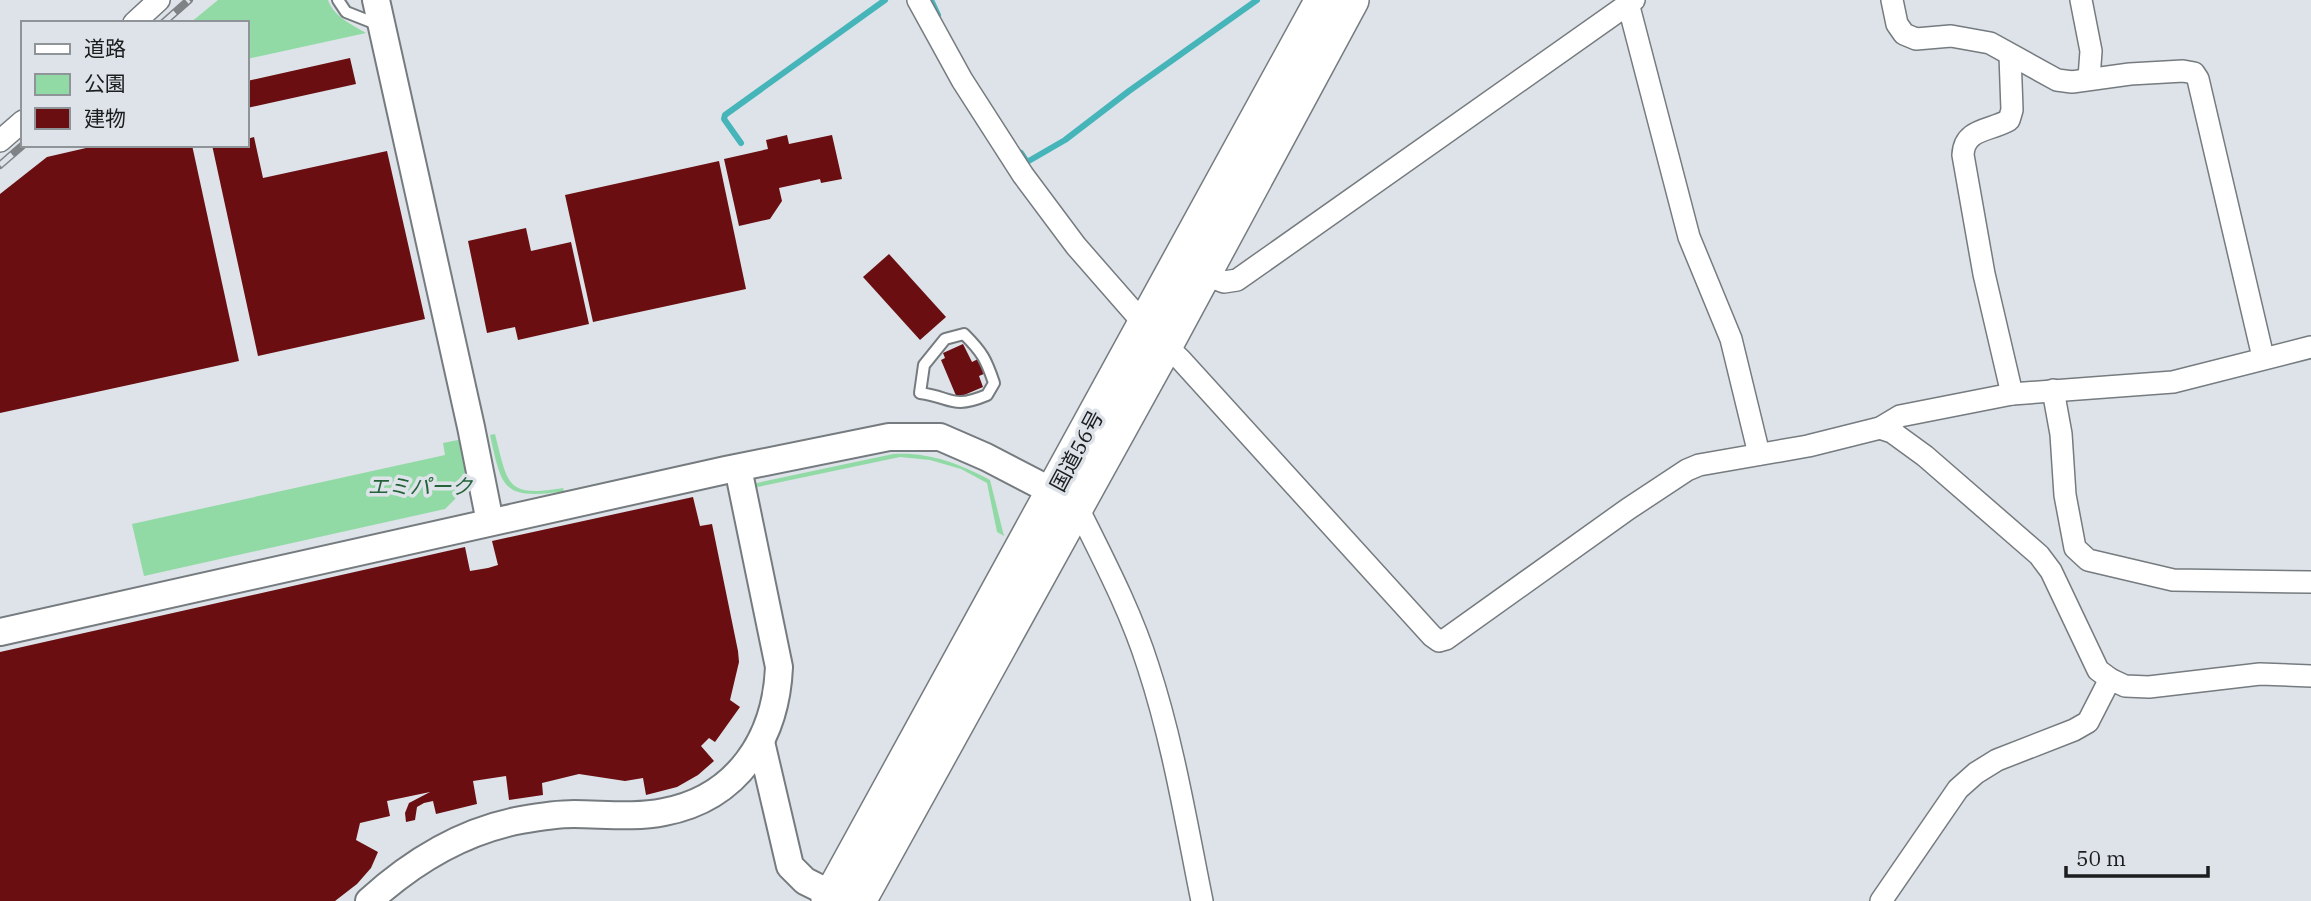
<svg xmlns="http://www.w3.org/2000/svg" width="2311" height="901" font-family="'IBM Plex Serif','Noto Sans JP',serif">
	<rect width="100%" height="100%" fill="#dde3e8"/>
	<g fill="#92daa5">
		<path d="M 218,0 L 328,0 C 334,17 351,24 366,33 L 247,59 L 247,23 L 190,23 Z"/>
		<path d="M 495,434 C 508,484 505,498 563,488 L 564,491 L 719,457 L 719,461 L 563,496 L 560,492 C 502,499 502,488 490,435 Z"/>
		<polygon points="463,439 472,481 461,484 457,497 445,509 144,576 132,524 445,455 443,443"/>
		<path d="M 893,454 C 929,452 958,463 990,480 L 1004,536 L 997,532 L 987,483 L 961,469 L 930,460 L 900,457 L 753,488 L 752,484 Z"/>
	</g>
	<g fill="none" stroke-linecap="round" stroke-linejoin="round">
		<g stroke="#45b5ba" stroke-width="6">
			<polyline points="931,0 938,15"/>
			<polyline points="741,143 724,119 725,115 885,0"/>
			<polyline points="1021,153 1027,162 1065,140 1129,91 1257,0"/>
		</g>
	</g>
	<g fill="#6a0e11">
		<polygon points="350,58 356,84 247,108 247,81"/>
		<polygon points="787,135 789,144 832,135 842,179 821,183 820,179 779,188 782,201 770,219 739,226 724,159 768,149 766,140"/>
		<polygon points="254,137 263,178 387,151 425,319 258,356 212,145 247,145 247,139"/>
		<polygon points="99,145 192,145 239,361 0,413 0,194 47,157"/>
		<polygon points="719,161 746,289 593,322 565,195"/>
		<polygon points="526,228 531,251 571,242 589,324 518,340 515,327 487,333 468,241"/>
		<polygon points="889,254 946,317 920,340 863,277"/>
		<polygon points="963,344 972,362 980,358 986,373 979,376 983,387 957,398 941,360 945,358 943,353"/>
		<polygon points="693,497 700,526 712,524 738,651 739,662 730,700 740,707 715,742 709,738 701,746 714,761 698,775 677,787 646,795 643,778 625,781 579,774 542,783 543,795 509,800 506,776 473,781 477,804 436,814 433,801 424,803 417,807 415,820 406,822 405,813 409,803 430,792 387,801 390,816 360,823 356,840 378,852 371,868 357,884 335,901 0,901 0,652 465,547 470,571 488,568 498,565 492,541"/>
	</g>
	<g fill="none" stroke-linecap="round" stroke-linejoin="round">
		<defs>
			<g id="service">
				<polyline points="338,0 346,12 379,25"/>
				<path d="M 964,334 C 982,352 986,359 994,383 L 987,395 C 951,410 952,397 920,393 L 924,365 L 945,339 Z"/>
			</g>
			<g id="minor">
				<polyline points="918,0 962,80 1023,175 1076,246 1146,326 1181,360 1432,636 1439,641 1446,639 1628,509 1687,470 1699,465 1808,446 1880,428 1900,416 2012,394 2173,382 2311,347"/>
				<polyline points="1892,0 1897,24 1904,34 1916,39 1951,36 1990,43 2057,80 2072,82 2130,74 2183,71 2194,73 2198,79 2263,357"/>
				<polyline points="2081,0 2091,51 2089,78"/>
				<polyline points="1628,3 1689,237 1731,339 1759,454"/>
				<polyline points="134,23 159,0"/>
				<path d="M 2010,55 L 2012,110 L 2009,120 C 1991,131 1964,128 1963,155 L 1984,274 L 2012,394"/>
				<polyline points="0,141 23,121"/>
				<polyline points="1195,271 1224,282 1237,280 1634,0"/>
				<polyline points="2053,390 2061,434 2065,495 2075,548 2088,560 2173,580 2311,582"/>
				<polyline points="1880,428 1892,432 1925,456 2039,555 2051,571 2098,670 2110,679 2125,686 2149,687 2260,674 2311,676"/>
				<path d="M 1076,504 C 1102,557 1130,609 1148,666 C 1173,742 1186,822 1202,901"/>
				<polyline points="1881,901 1958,789 1976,773 1997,760 2074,730 2088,722 2110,679"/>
			</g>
			<g id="tertiary">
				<polyline points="376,0 471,427 490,522"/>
				<polyline points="0,632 726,470 889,437 940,437 986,457 1069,500"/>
				<polyline points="761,742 790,866 805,881 833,895"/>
				<path d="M 369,901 C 413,861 462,831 521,820 C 538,817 556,814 574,814 C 603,814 635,818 664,812 C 738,798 776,738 779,667 L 738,468"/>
			</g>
			<g id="trunk">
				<polyline points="829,901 1323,0"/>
				<polyline points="858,901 1165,345 1351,0"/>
			</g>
		</defs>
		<use href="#service" stroke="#757b7f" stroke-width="14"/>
		<use href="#minor" stroke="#757b7f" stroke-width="24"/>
		<use href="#tertiary" stroke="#757b7f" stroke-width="30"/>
		<use href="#trunk" stroke="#757b7f" stroke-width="38"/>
		<use href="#service" stroke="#fff" stroke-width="10"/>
		<use href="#minor" stroke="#fff" stroke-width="21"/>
		<use href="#tertiary" stroke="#fff" stroke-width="26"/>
		<use href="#trunk" stroke="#fff" stroke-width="35"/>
		<defs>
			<g id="rail">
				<polyline points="163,23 189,0"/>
				<polyline points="0,165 23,145"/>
			</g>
		</defs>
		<use href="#rail" stroke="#7f8386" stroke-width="8"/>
		<use href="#rail" stroke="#dde3e8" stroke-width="5" stroke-dasharray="16" stroke-linecap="butt"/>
	</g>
	<g text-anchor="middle" stroke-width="7" stroke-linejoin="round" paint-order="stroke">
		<g font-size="21" fill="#1b1d1f" stroke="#dde3e8">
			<text transform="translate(1077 451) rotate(-62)" y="7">国道56号</text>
		</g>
		<g font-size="21" font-style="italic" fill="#24633a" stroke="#dde3e8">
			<text x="420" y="494">エミパーク</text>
		</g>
	</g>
	<rect x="21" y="21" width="228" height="126" fill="#dde3e8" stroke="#8f9498" stroke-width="2"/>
	<rect x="35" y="44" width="35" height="10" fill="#ffffff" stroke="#8f9498" stroke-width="2"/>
	<text x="84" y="56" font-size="21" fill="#1b1d1f">道路</text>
	<rect x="35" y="74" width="35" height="21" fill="#92daa5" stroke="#8f9498" stroke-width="2"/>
	<text x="84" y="91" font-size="21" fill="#1b1d1f">公園</text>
	<rect x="35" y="108" width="35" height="21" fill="#6a0e11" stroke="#8f9498" stroke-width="2"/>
	<text x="84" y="126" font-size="21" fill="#1b1d1f">建物</text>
	<path d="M2066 866v10h142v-10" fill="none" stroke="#1b1d1f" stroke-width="3.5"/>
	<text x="2076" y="866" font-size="21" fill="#1b1d1f" stroke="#dde3e8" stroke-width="5" paint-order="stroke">50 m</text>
</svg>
